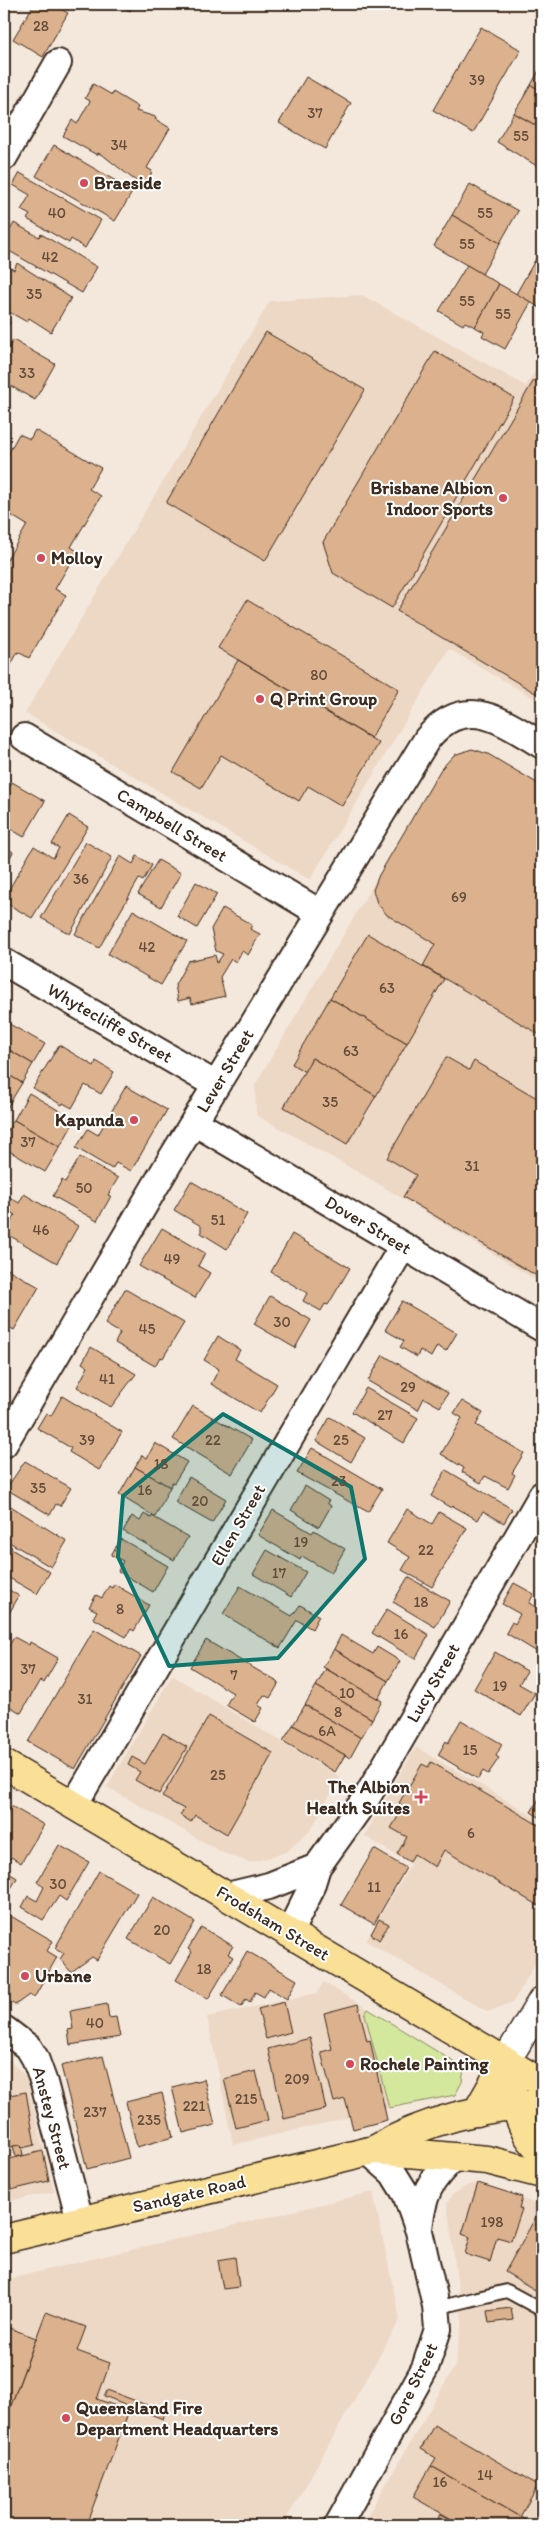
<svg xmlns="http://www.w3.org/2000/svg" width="546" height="2529" font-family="Itim,sans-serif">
	<rect width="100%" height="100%" fill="#f4e8dd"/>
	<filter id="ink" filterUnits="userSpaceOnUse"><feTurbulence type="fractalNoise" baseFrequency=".02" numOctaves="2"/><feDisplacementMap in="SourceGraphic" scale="10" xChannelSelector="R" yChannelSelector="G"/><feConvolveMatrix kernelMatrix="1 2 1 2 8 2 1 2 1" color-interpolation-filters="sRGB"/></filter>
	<g filter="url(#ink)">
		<g fill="#edd8c5">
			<polygon points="362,295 526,386 542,359 542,703 449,649 310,880 25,713 270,301"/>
			<polygon points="472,749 488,754 542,787 542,1284 372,1180 256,1115 255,1085 441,769 454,755"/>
			<polygon points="172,1675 340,1777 311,1830 286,1852 251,1863 223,1853 107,1787"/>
			<polygon points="416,1747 542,1821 542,1952 513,2002 488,2012 366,1941 411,1864 364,1836"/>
			<polygon points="323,1982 368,2009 365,2014 389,2108 233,2145 207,2017 317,1993"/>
			<polygon points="4,2054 26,2077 54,2192 4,2202"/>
			<polygon points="478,2183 542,2206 542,2525 362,2525 455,2366 462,2320 447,2203 452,2195 466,2186"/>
			<polygon points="373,2192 400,2320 283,2525 4,2525 4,2280"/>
		</g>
		<polygon fill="#d3e89d" stroke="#87895e" points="368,2009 464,2068 462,2082 455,2095 389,2108 365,2014"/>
		<g fill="#dcb18d" stroke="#3b2a1e">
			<polygon points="34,4 52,4 68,13 43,57 13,39"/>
			<polygon points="118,4 134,4 130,11"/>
			<polygon points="481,27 521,50 473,133 433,110"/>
			<polygon points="542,65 542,91 531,85"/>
			<polygon points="306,77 351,103 325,149 279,123"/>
			<polygon points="93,84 112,95 113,92 138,107 136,111 156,117 155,119 170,128 147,168 152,171 146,189 104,156 98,153 97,155 63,136 72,120 77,124 90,101 85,98"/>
			<polygon points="531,85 542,91 542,129 514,113"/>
			<polygon points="514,113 542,129 542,169 497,142"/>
			<polygon points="54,145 133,191 115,221 36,176"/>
			<polygon points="20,173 101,220 85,248 71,239 69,243 27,219 30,215 21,210 30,195 13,185"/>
			<polygon points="470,184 518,211 500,243 452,215"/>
			<polygon points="452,215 500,243 482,274 434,246"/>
			<polygon points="14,223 39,237 41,234 97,267 82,293 4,248 4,241"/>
			<polygon points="542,248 542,267 534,262"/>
			<polygon points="534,262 542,267 542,309 516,294"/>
			<polygon points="17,263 71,298 51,332 29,318 27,322 4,309 4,264 14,270"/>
			<polygon points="467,265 499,284 475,327 465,322 463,325 439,311"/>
			<polygon points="499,284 531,302 505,349 482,336 484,332 475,327"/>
			<polygon points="4,318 10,322 4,333"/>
			<polygon points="266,332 365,390 265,561 166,503"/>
			<polygon points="13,340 55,364 35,400 4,382 4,356"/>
			<polygon points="435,351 514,398 392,608 333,573 323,542"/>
			<polygon points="534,380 542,385 542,697 397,611"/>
			<polygon points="35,430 101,468 89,489 101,496 71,547 77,551 55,589 66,595 29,658 18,652 4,677 4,565 27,525 4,511 4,461 19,434 30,439"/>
			<polygon points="247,600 399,689 371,738 218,648"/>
			<polygon points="238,660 379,743 342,806 308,786 299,801 221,755 201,788 173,772"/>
			<polygon points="472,749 488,754 542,786 542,1036 423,966 435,944 387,915 377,903 373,890 379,875 441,769 454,755"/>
			<polygon points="12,782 45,801 24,837 4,825 4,797"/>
			<polygon points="69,815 88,827 32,918 4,902 4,898 34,846 53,858 59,848 52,844"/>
			<polygon points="86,842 112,857 70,934 41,918"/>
			<polygon points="4,846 13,852 4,869"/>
			<polygon points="120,856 133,864 137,856 152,865 143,881 139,879 99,948 75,934"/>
			<polygon points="158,860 181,873 161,907 138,894"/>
			<polygon points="196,882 217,894 197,928 177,916"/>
			<polygon points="223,908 252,925 250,929 260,934 248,955 242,951 236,962 231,959 220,977 225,996 192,1004 190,998 178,1001 175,985 188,961 215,955 217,963 223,954 216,951 211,929"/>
			<polygon points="133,910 187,941 161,985 108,954"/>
			<polygon points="368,934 444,979 407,1043 330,998"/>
			<polygon points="330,998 407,1043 376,1096 312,1058 305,1072 292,1064"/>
			<polygon points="4,1021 45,1044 33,1064 4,1047"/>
			<polygon points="59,1045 94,1066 96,1061 114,1072 101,1094 85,1085 72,1108 63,1103 62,1105 33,1088"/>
			<polygon points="4,1047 33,1064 22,1083 4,1072"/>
			<polygon points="446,1057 469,1070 474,1061 542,1101 542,1279 403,1197 416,1175 387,1158"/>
			<polygon points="312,1058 376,1096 347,1144 284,1107"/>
			<polygon points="4,1072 22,1083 11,1101 4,1097"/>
			<polygon points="126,1086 167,1110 131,1171 116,1163 112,1169 76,1148 88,1129 98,1135"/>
			<polygon points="29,1093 75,1120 60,1147 14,1120"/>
			<polygon points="4,1097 11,1101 4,1115"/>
			<polygon points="14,1120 60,1147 45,1172 4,1148 4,1137"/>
			<polygon points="80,1157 118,1178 108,1195 111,1196 97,1221 53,1196 62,1180 65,1182"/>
			<polygon points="191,1181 247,1214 227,1249 201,1233 201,1226 174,1210"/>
			<polygon points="5,1194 19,1203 24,1194 78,1226 57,1263 5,1233 15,1215 4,1208"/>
			<polygon points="162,1228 205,1253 198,1266 210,1273 195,1298 139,1266"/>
			<polygon points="292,1234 350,1268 328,1305 325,1304 321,1311 303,1301 307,1293 271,1272"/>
			<polygon points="4,1267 39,1287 14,1330 4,1324"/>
			<polygon points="125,1289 184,1323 163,1358 160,1357 155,1366 115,1343 120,1333 105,1324"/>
			<polygon points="270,1296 311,1320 295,1348 254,1324"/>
			<polygon points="402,1301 457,1333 446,1351 437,1346 431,1357 420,1350 417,1357 400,1347 404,1341 385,1330"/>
			<polygon points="218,1336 240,1350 235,1359 277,1384 260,1413 211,1384 219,1369 204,1360"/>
			<polygon points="91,1347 136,1374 111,1407 77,1387 88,1367 82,1363"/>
			<polygon points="383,1355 448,1393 440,1407 424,1398 418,1410 368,1381"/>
			<polygon points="366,1388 418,1418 404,1443 352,1412"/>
			<polygon points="62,1396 122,1432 99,1470 69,1452 71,1448 37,1428 46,1413 51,1416"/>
			<polygon points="462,1401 483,1413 476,1425 524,1453 512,1473 515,1475 508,1488 485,1476 481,1483 462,1472 464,1468 441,1454 462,1418 454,1413"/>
			<polygon points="193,1406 252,1440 232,1474 173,1439"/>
			<polygon points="330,1417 365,1438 351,1462 316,1441"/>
			<polygon points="155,1443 187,1462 174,1483 172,1482 170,1487 135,1467 142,1455 147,1458"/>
			<polygon points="312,1448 382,1489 368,1512 297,1473"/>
			<polygon points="25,1461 71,1488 60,1506 56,1504 50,1515 6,1489"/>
			<polygon points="135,1467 170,1487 155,1517 119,1495"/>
			<polygon points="446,1470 512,1509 504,1523 483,1511 478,1520 453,1506 451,1508 431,1496"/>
			<polygon points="189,1477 226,1499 212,1523 175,1502"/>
			<polygon points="305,1486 329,1501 327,1503 331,1506 319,1527 291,1510"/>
			<polygon points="4,1502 67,1541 51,1567 4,1539"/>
			<polygon points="407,1509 432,1524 439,1512 467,1528 432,1587 402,1570 410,1557 387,1543"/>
			<polygon points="273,1510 312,1533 314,1530 345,1549 331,1573 302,1556 300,1560 258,1535"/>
			<polygon points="144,1514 151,1518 152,1516 188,1537 174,1560 123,1531 132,1516 140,1521"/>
			<polygon points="121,1539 168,1566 153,1592 118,1571 123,1561 111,1555"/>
			<polygon points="4,1542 12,1547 11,1549 50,1572 37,1594 4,1575"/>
			<polygon points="267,1550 306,1572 291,1597 253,1574"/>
			<polygon points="408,1577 450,1601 435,1627 393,1602"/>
			<polygon points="514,1583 534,1594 529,1603 542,1611 542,1655 506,1633 512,1622 515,1624 520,1614 502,1604"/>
			<polygon points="114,1584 149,1605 134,1631 131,1629 126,1637 93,1618 97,1611 89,1607 96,1595 102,1598 109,1586 112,1588"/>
			<polygon points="240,1586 292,1616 300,1605 319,1616 312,1629 297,1620 280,1648 223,1614"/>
			<polygon points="4,1587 19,1596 4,1622"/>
			<polygon points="387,1609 429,1635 415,1659 372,1633"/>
			<polygon points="94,1629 141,1656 75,1769 28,1742"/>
			<polygon points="341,1635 373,1654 377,1647 400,1661 388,1681 334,1649"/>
			<polygon points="14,1637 29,1645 30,1642 58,1658 44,1683 40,1680 21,1713 4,1703 4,1655"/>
			<polygon points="206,1640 279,1683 270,1698 264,1695 258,1705 263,1708 255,1722 226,1705 233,1693 190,1667"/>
			<polygon points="334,1649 388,1681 378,1699 323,1667"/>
			<polygon points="495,1652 527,1671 519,1684 535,1693 521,1716 474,1689"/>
			<polygon points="326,1669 382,1701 372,1719 316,1686"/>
			<polygon points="316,1686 372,1719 361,1738 305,1705"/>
			<polygon points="305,1705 361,1738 350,1758 293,1725"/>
			<polygon points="209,1716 273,1753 227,1834 195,1815 191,1822 180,1815 184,1809 162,1797"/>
			<polygon points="461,1720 502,1744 496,1756 499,1758 488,1774 483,1771 478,1779 438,1755 446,1741 448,1743"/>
			<polygon points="293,1725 345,1755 335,1772 283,1741"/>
			<polygon points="163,1733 187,1747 159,1794 135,1780 140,1772 128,1765 132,1757 145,1764"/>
			<polygon points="431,1762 542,1827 542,1908 444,1850 435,1867 414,1854 410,1862 397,1854 407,1837 391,1828 404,1807 399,1803 422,1764 428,1767"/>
			<polygon points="540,1797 542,1799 542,1819 531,1812"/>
			<polygon points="11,1806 44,1825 21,1863 11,1857 4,1870 17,1878 6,1897 4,1895 4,1819"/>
			<polygon points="59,1845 89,1862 66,1901 59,1896 43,1920 22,1907 28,1896 37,1901 44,1887 37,1882"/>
			<polygon points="374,1849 406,1868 374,1924 341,1905"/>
			<polygon points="99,1871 137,1893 97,1960 92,1957 71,1972 60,1959 64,1953 55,1948"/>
			<polygon points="153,1897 195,1922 170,1964 128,1939"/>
			<polygon points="4,1912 53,1941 47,1951 57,1957 34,1998 29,1995 15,2005 4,1998"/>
			<polygon points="379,1919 389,1924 379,1940 371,1934"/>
			<polygon points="201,1927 233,1946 228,1954 233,1957 208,1999 176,1980 192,1952 188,1949"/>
			<polygon points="247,1951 297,1980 287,1999 269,1988 264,1997 255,1992 250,2002 246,1999 241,2007 222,1995"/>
			<polygon points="284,2002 291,2032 266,2039 258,2009"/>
			<polygon points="107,2004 109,2018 116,2017 120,2037 70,2045 68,2030 73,2029 70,2011"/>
			<polygon points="358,2004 367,2041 370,2040 387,2120 353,2129 345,2099 334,2102 321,2052 332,2049 324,2013"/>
			<polygon points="310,2038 326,2109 284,2119 268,2049"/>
			<polygon points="103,2056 129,2158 87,2169 61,2066"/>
			<polygon points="256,2071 268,2120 236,2128 224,2079"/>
			<polygon points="204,2079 215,2125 183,2133 172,2087"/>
			<polygon points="26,2092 35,2145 22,2148 21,2145 4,2148 4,2096"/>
			<polygon points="162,2093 173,2137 137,2147 126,2102"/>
			<polygon points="21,2145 23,2155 16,2157 13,2146"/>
			<polygon points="43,2151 49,2181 11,2190 5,2160"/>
			<polygon points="478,2183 522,2197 519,2208 522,2209 511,2241 497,2237 490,2262 465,2254 470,2237 462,2234"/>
			<polygon points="542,2206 542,2294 505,2272"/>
			<polygon points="235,2257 239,2287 223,2289 218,2260"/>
			<polygon points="511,2308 513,2320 489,2323 487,2311"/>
			<polygon points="46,2312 86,2327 77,2351 110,2363 97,2399 129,2411 86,2525 4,2525 4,2424"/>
			<polygon points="4,2326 36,2338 4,2424"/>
			<polygon points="107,2390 165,2412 163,2419 104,2396"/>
			<polygon points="434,2425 538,2485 520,2517 431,2466 436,2458 421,2449"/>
			<polygon points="431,2466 520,2517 535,2525 462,2525 413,2497"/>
			<polygon points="441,2514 462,2525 440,2525 436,2523"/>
			<polygon points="541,2517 542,2525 535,2525"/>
		</g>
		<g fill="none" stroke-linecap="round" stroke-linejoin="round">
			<defs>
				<polyline id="lane" points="436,2308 507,2291 542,2310"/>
				<g id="street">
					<polyline points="4,157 58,63"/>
					<polyline points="24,737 320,913"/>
					<polyline points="4,962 216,1085"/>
					<polyline points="194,1122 542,1328"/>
					<path d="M 4,1444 L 170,1161 L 427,739 C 465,692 502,721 542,745"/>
					<polyline points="74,1805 403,1246"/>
					<polyline points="227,1896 269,1886 317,1867"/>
					<polyline points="289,1933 309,1893 317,1867 367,1797 542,1495"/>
					<polyline points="4,2029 29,2048 35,2058 44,2083 80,2220"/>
					<path d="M 419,2228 C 423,2194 429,2180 455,2157"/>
					<polyline points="338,2525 425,2368 438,2329 436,2306 419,2231 406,2194 393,2173 368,2151"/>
				</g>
				<polyline id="secondary" points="506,2061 542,2001"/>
				<g id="highway">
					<polyline points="4,1764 542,2083"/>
					<path d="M 506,2061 C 513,2090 516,2131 542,2151"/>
					<polyline points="477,2112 506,2061"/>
					<polyline points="374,2150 487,2160 542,2174"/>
					<path d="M 4,2239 L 374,2150 C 424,2120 485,2106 542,2104"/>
				</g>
			</defs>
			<use href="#lane" stroke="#3b2a1e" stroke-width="16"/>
			<use href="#street" stroke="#3b2a1e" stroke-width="30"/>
			<use href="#secondary" stroke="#3b2a1e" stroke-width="31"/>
			<use href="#highway" stroke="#3b2a1e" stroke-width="31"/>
			<use href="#lane" stroke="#fff" stroke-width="12"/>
			<use href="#street" stroke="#fff" stroke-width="26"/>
			<use href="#secondary" stroke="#fff" stroke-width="28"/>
			<use href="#highway" stroke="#fadf96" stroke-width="28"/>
		</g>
	</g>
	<path fill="#0f766e" fill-opacity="0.2" stroke="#0f766e" stroke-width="4" stroke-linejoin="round" d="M 223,1414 L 351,1487 L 365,1559 L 278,1658 L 169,1666 L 118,1557 L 123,1496 Z"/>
	<g fill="#d1495b" stroke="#fff" stroke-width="2">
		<circle cx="84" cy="183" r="5"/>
		<circle cx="503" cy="498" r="5"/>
		<circle cx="41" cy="558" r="5"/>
		<circle cx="260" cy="699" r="5"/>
		<circle cx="134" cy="1120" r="5"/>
		<path d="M418.5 1789.5h5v5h5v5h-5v5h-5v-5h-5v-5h5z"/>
		<circle cx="25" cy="1976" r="5"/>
		<circle cx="350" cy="2064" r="5"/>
		<circle cx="66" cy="2418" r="5"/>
	</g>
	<g text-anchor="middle" stroke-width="4" stroke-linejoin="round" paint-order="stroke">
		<g font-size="15" fill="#634c3a">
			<text x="41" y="31">28</text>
			<text x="477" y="85">39</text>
			<text x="315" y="118">37</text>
			<text x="521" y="141">55</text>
			<text x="119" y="150">34</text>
			<text x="57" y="218">40</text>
			<text x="485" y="218">55</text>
			<text x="467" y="249">55</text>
			<text x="50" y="262">42</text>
			<text x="34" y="299">35</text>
			<text x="467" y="306">55</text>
			<text x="503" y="319">55</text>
			<text x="27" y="378">33</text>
			<text x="319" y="680">80</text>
			<text x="81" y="884">36</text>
			<text x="459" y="902">69</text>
			<text x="147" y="952">42</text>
			<text x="387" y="993">63</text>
			<text x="351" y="1056">63</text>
			<text x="330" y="1107">35</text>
			<text x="28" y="1147">37</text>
			<text x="472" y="1171">31</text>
			<text x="84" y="1193">50</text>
			<text x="218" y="1225">51</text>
			<text x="41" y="1235">46</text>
			<text x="172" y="1264">49</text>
			<text x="282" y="1327">30</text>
			<text x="147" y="1334">45</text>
			<text x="107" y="1384">41</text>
			<text x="408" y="1392">29</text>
			<text x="385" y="1420">27</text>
			<text x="87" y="1445">39</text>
			<text x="213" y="1445">22</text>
			<text x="341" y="1445">25</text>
			<text x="161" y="1469">18</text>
			<text x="339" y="1486">23</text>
			<text x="38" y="1493">35</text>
			<text x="145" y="1495">16</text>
			<text x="200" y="1506">20</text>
			<text x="301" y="1547">19</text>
			<text x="426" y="1555">22</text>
			<text x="279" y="1578">17</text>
			<text x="421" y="1607">18</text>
			<text x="120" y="1614">8</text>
			<text x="401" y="1639">16</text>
			<text x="28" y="1674">37</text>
			<text x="234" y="1680">7</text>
			<text x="500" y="1691">19</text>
			<text x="347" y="1698">10</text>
			<text x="85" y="1704">31</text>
			<text x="338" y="1717">8</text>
			<text x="327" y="1736">6A</text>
			<text x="470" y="1755">15</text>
			<text x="218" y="1780">25</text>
			<text x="471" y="1838">6</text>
			<text x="58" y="1889">30</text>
			<text x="374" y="1892">11</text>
			<text x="162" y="1935">20</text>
			<text x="204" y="1974">18</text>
			<text x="95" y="2028">40</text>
			<text x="297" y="2084">209</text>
			<text x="246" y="2104">215</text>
			<text x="194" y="2111">221</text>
			<text x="95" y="2117">237</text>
			<text x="149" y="2125">235</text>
			<text x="492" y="2227">198</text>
			<text x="485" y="2480">14</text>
			<text x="440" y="2487">16</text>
		</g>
		<g font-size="18" font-weight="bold" fill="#3b2a1e" stroke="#fff" text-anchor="start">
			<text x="94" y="189">Braeside</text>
			<text x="493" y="494" text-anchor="end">Brisbane Albion<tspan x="493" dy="21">Indoor Sports</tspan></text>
			<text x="51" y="564">Molloy</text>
			<text x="270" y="705">Q Print Group</text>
			<text x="124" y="1126" text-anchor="end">Kapunda</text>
			<text x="410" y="1793" text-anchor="end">The Albion<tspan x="410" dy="21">Health Suites</tspan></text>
			<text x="35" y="1982">Urbane</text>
			<text x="360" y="2070">Rochele Painting</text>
			<text x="76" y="2414">Queensland Fire<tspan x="76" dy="21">Department Headquarters</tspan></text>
		</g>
		<g font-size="18" fill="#3b2a1e" stroke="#fff">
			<text transform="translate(172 825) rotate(31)" y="6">Campbell Street</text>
			<text transform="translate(110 1023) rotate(30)" y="6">Whytecliffe Street</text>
			<text transform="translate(225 1071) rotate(-59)" y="6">Lever Street</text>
			<text transform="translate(368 1225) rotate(31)" y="6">Dover Street</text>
			<text transform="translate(238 1525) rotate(-60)" y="6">Ellen Street</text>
			<text transform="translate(433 1683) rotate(-60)" y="6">Lucy Street</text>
			<text transform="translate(273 1923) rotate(31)" y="6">Frodsham Street</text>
			<text transform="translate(52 2118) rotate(75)" y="6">Anstey Street</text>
			<text transform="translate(189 2194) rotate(-13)" y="6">Sandgate Road</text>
			<text transform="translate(413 2384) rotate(-64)" y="6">Gore Street</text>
		</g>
	</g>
	<rect width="546" height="2529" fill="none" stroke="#fff" stroke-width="20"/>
	<rect x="10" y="10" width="526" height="2509" fill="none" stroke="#3b2a1e" stroke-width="2" filter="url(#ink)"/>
</svg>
